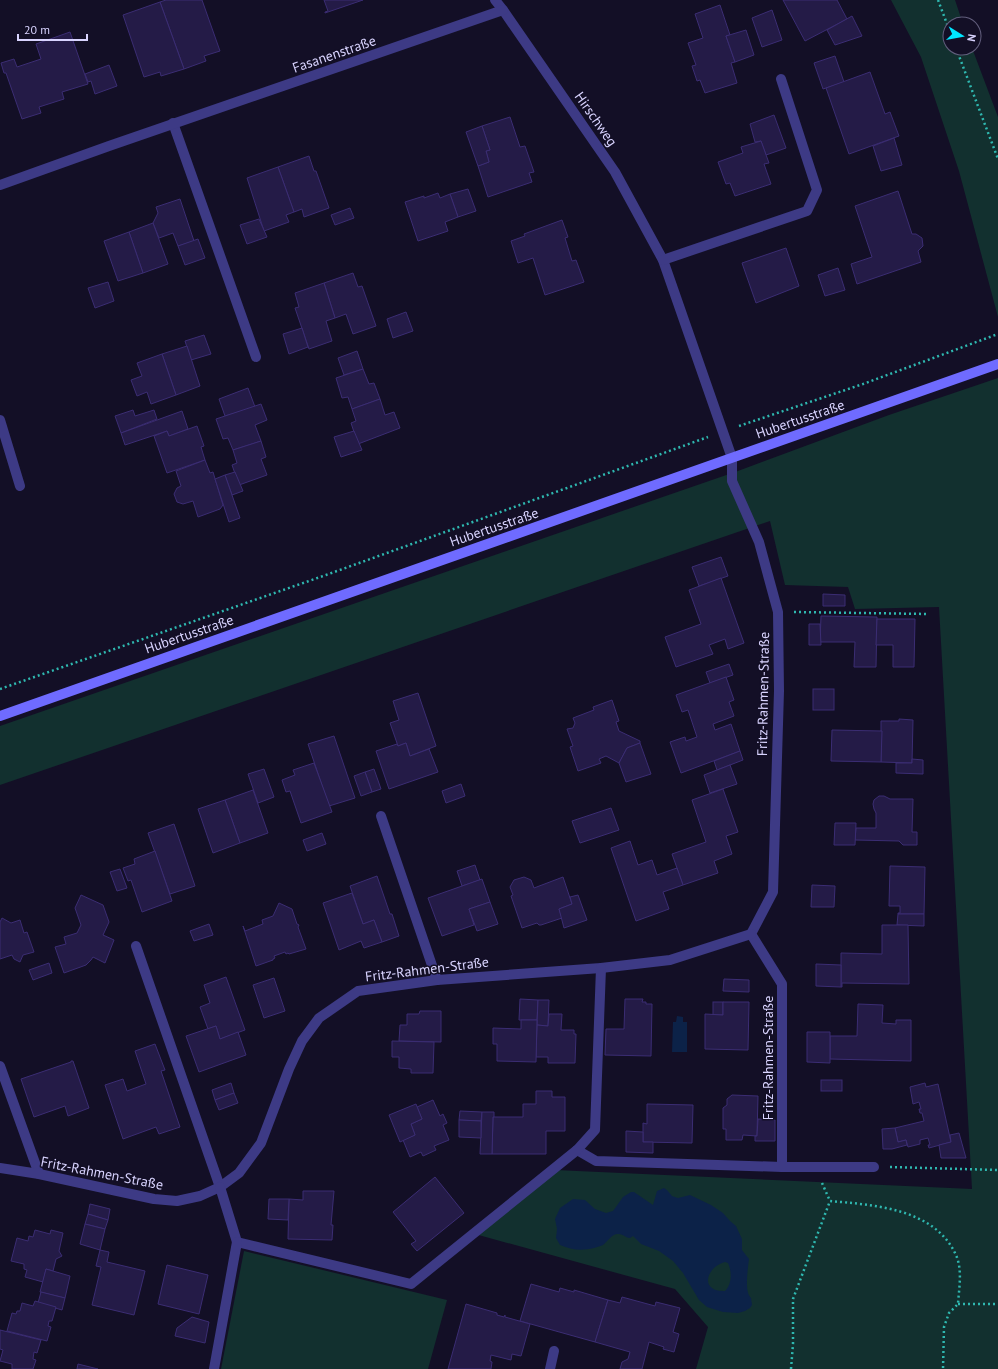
<svg xmlns="http://www.w3.org/2000/svg" width="998" height="1369" font-family="'PT Sans',sans-serif">
	<rect width="100%" height="100%" fill="#130f26"/>
	<g fill="#12302f">
		<polygon points="891,0 955,0 963,24 950,24 950,48 972,48 998,117 998,317 959,171 921,57"/>
		<polygon points="998,378 998,1369 696,1369 708,1327 675,1289 475,1234 555,1170 972,1189 939,607 855,609 848,587 785,585 770,521 0,785 0,726 738,471 889,415"/>
		<polygon points="244,1251 447,1300 428,1369 221,1369"/>
	</g>
	<g fill="#0c2248" fill-rule="evenodd">
		<polygon points="677,1016 683,1017 683,1022 687,1022 687,1052 672,1052 673,1022 676,1022"/>
		<path d="M 664,1188 L 667,1190 L 672,1196 L 678,1198 L 690,1195 L 711,1205 L 723,1213 L 730,1221 L 736,1226 L 742,1239 L 742,1250 L 749,1259 C 748,1268 744,1292 751,1298 L 752,1305 L 750,1308 L 745,1311 L 738,1313 L 723,1312 L 707,1307 L 699,1300 L 683,1273 L 673,1261 L 659,1251 L 641,1244 L 633,1236 L 630,1238 C 626,1238 623,1234 619,1234 C 612,1233 608,1241 603,1245 C 601,1246 597,1247 594,1248 C 581,1251 572,1250 560,1245 L 556,1238 L 557,1229 L 555,1219 L 560,1208 L 573,1199 L 585,1200 L 595,1209 L 606,1213 L 613,1211 L 623,1197 L 631,1192 L 634,1192 L 653,1205 L 657,1191 ZM 725,1262 L 728,1263 C 732,1272 732,1284 725,1291 C 699,1292 706,1267 725,1262 Z"/>
	</g>
	<g fill="#241b47" stroke="#3b2d73">
		<polygon points="166,0 202,0 220,51 204,56 206,61 184,69 160,2"/>
		<polygon points="324,0 363,0 325,13 325,12 328,11"/>
		<polygon points="783,0 837,0 847,19 805,41"/>
		<polygon points="160,2 184,69 161,76 160,72 144,77 123,15"/>
		<polygon points="720,5 730,35 726,36 735,62 731,63 737,83 705,93 700,80 697,81 692,66 696,65 688,43 703,38 695,14"/>
		<polygon points="772,10 782,40 762,47 752,18"/>
		<polygon points="852,16 862,36 835,45 827,30"/>
		<polygon points="746,30 754,55 735,62 726,36"/>
		<polygon points="70,32 88,84 62,92 64,99 39,107 41,113 22,119 6,73 4,73 1,63 14,59 17,67 41,59 36,44"/>
		<polygon points="835,56 844,82 823,89 814,63"/>
		<polygon points="109,65 117,86 95,94 91,81 88,82 85,74"/>
		<polygon points="870,72 885,114 890,112 899,136 849,154 826,88"/>
		<polygon points="774,115 786,148 766,155 761,141 755,142 750,124"/>
		<polygon points="510,117 520,147 525,146 534,172 529,173 532,182 488,197 478,166 489,162 486,151 490,150 482,126"/>
		<polygon points="482,126 490,150 486,151 489,162 478,166 466,132"/>
		<polygon points="894,138 902,165 881,171 873,146"/>
		<polygon points="761,141 769,163 764,164 771,184 735,196 730,183 726,184 718,162 743,153 741,147"/>
		<polygon points="309,156 314,171 316,171 329,208 304,217 302,209 294,212 278,167"/>
		<polygon points="278,167 294,212 286,215 289,222 264,231 247,178"/>
		<polygon points="468,189 476,211 458,217 450,194"/>
		<polygon points="898,191 912,234 916,234 922,238 923,246 918,251 921,262 857,284 851,264 872,257 855,206"/>
		<polygon points="438,193 440,198 450,194 458,217 445,222 448,231 418,241 405,202 424,196 424,198"/>
		<polygon points="180,199 194,241 178,246 173,233 159,238 153,223 158,213 156,207"/>
		<polygon points="350,208 354,218 335,225 331,215"/>
		<polygon points="259,219 267,237 247,244 240,225"/>
		<polygon points="562,220 568,237 565,238 572,261 576,260 584,282 545,295 533,258 518,263 511,241 525,236 524,234"/>
		<polygon points="153,223 168,264 143,273 129,232"/>
		<polygon points="129,232 143,273 118,281 104,241"/>
		<polygon points="198,239 205,258 185,265 178,246"/>
		<polygon points="786,248 799,286 756,303 742,263"/>
		<polygon points="838,268 845,290 825,296 818,275"/>
		<polygon points="353,273 358,287 362,286 376,326 353,334 346,314 335,318 324,283"/>
		<polygon points="108,282 114,301 95,308 88,288"/>
		<polygon points="324,283 335,318 326,321 332,341 309,349 295,308 299,307 295,293"/>
		<polygon points="406,312 413,331 393,338 387,319"/>
		<polygon points="302,328 308,347 289,354 283,334"/>
		<polygon points="204,335 211,354 191,360 185,341"/>
		<polygon points="187,346 200,386 176,395 162,354"/>
		<polygon points="357,351 363,369 344,375 338,358"/>
		<polygon points="162,354 176,395 151,404 147,392 137,396 131,380 142,376 137,363"/>
		<polygon points="363,369 369,384 374,383 380,399 352,409 348,397 342,398 336,378"/>
		<polygon points="248,388 255,407 225,416 219,399"/>
		<polygon points="380,399 385,415 394,412 400,428 358,444 351,423 356,421 352,409"/>
		<polygon points="261,404 267,420 255,425 261,441 233,450 228,438 223,439 216,419"/>
		<polygon points="133,410 135,416 154,410 157,419 121,433 115,416"/>
		<polygon points="182,411 188,429 169,436 167,431 125,445 121,433"/>
		<polygon points="197,426 204,446 201,447 205,460 167,473 154,436 167,431 169,436"/>
		<polygon points="354,431 362,450 341,457 334,437"/>
		<polygon points="261,441 266,457 261,459 267,475 239,485 232,465 237,463 233,450"/>
		<polygon points="205,460 210,473 213,472 223,505 220,509 198,517 193,501 183,504 177,502 174,494 177,488 181,486 176,471"/>
		<polygon points="235,472 243,491 232,495 225,475"/>
		<polygon points="225,475 240,518 229,522 215,479"/>
		<polygon points="721,557 728,576 699,586 692,567"/>
		<polygon points="721,578 744,643 728,649 725,639 709,645 713,654 676,667 665,637 701,624 689,590"/>
		<polygon points="823,594 845,595 845,606 823,606"/>
		<polygon points="821,616 877,617 876,667 854,667 855,642 820,642"/>
		<polygon points="877,619 915,619 914,667 893,667 893,645 876,645"/>
		<polygon points="809,624 820,624 821,645 809,645"/>
		<polygon points="729,664 733,675 710,683 706,672"/>
		<polygon points="726,677 734,700 729,702 734,716 713,724 715,730 731,724 740,751 681,773 670,742 685,737 686,741 697,737 688,710 682,712 676,695"/>
		<rect x="813" y="689" width="21" height="21"/>
		<polygon points="418,693 436,746 410,756 406,743 398,746 390,723 399,720 393,701"/>
		<polygon points="612,700 619,721 616,722 619,731 640,741 640,743 627,748 619,763 606,756 599,759 601,763 578,771 570,747 573,746 567,729 573,728 575,723 573,718 594,710 593,707"/>
		<polygon points="899,719 913,720 912,763 881,762 881,721 899,721"/>
		<polygon points="832,730 882,731 881,762 831,761"/>
		<polygon points="334,736 355,798 329,806 308,744"/>
		<polygon points="406,743 410,756 429,749 438,772 389,789 376,751 397,744 398,746"/>
		<polygon points="640,743 651,774 626,782 619,763 627,748"/>
		<polygon points="740,751 743,760 717,770 714,761"/>
		<polygon points="912,759 923,760 923,774 896,773 896,763 912,763"/>
		<polygon points="314,763 332,812 301,823 290,791 286,792 282,780 295,775 293,770"/>
		<polygon points="730,765 737,784 710,793 704,775"/>
		<polygon points="264,769 274,797 258,803 248,774"/>
		<polygon points="374,769 381,789 372,792 365,772"/>
		<polygon points="365,772 372,792 361,796 354,776"/>
		<polygon points="461,784 465,796 446,803 442,791"/>
		<polygon points="723,789 738,832 726,836 732,854 714,861 718,873 683,885 672,854 706,842 692,800"/>
		<polygon points="253,790 268,833 240,843 225,800"/>
		<polygon points="879,796 884,796 890,799 913,799 912,832 917,832 917,845 903,845 899,841 855,840 856,828 876,828 876,813 874,809 873,804 874,800"/>
		<polygon points="225,800 240,843 213,853 198,809"/>
		<polygon points="611,808 619,830 580,843 572,821"/>
		<polygon points="835,823 856,823 855,845 834,845"/>
		<polygon points="174,824 195,886 170,894 148,833"/>
		<polygon points="322,833 326,844 307,851 303,840"/>
		<polygon points="630,841 638,865 652,860 657,875 677,868 683,885 663,892 669,909 636,921 611,848"/>
		<polygon points="155,851 172,901 142,912 131,880 128,881 123,868 135,864 134,859"/>
		<polygon points="475,865 480,880 462,886 457,871"/>
		<polygon points="890,866 925,867 924,914 898,914 898,913 900,913 900,906 889,906"/>
		<polygon points="120,869 127,888 117,891 110,872"/>
		<polygon points="377,876 390,914 392,914 399,936 382,942 374,920 363,924 350,886"/>
		<polygon points="524,877 531,880 534,888 563,877 572,904 559,909 562,918 541,925 539,925 537,923 522,928 511,896 513,895 510,887 514,880"/>
		<polygon points="482,879 490,902 469,909 474,925 442,936 428,898"/>
		<polygon points="812,885 835,886 834,907 811,907"/>
		<polygon points="352,893 363,924 374,920 382,942 364,948 361,941 339,950 323,903"/>
		<polygon points="81,895 103,905 109,922 103,935 114,940 105,963 93,957 91,960 86,965 64,973 55,947 66,944 64,937 77,933 81,925 75,908"/>
		<polygon points="578,895 587,920 564,928 559,909 572,904 570,897"/>
		<polygon points="490,902 498,924 477,931 469,909"/>
		<polygon points="279,903 292,909 297,924 299,925 298,927 306,949 289,954 288,953 286,954 285,952 274,956 275,958 273,959 273,960 256,966 243,926 245,931 263,924 262,920 273,916"/>
		<polygon points="898,914 924,914 924,926 897,925"/>
		<polygon points="2,918 11,923 20,920 24,933 27,932 34,952 23,955 20,962 14,959 12,955 0,959 0,922"/>
		<polygon points="209,924 213,935 194,941 190,931"/>
		<polygon points="882,925 908,925 909,984 842,983 842,987 841,987 841,953 882,954"/>
		<polygon points="49,963 52,973 33,980 29,970"/>
		<polygon points="816,964 841,965 841,987 816,986"/>
		<polygon points="226,977 245,1030 220,1039 216,1026 208,1029 200,1007 210,1003 204,985"/>
		<polygon points="274,978 285,1011 264,1018 253,985"/>
		<polygon points="724,979 749,980 749,992 723,991"/>
		<polygon points="520,999 538,1000 537,1020 519,1020"/>
		<polygon points="625,999 643,999 642,1002 646,1002 646,1004 652,1004 651,1056 605,1055 606,1029 624,1029"/>
		<polygon points="538,1000 549,1000 548,1026 537,1025"/>
		<rect x="713" y="1002" width="10" height="13"/>
		<polygon points="723,1002 749,1002 748,1050 705,1049 705,1014 723,1015"/>
		<polygon points="858,1004 883,1005 882,1023 896,1024 896,1020 911,1020 911,1061 830,1059 830,1036 857,1036"/>
		<polygon points="420,1011 441,1011 441,1042 399,1041 400,1025 407,1025 407,1014 419,1014"/>
		<polygon points="549,1014 562,1014 561,1030 574,1030 574,1034 576,1034 575,1063 548,1063 548,1057 536,1057 537,1025 548,1026"/>
		<polygon points="521,1020 537,1020 536,1062 497,1061 497,1044 493,1044 493,1028 521,1029"/>
		<polygon points="216,1026 220,1039 238,1032 246,1055 199,1072 186,1036"/>
		<polygon points="807,1032 830,1032 830,1063 807,1062"/>
		<polygon points="392,1041 434,1042 433,1073 411,1073 411,1069 399,1068 399,1057 392,1057"/>
		<polygon points="155,1044 165,1070 161,1071 180,1127 159,1134 156,1127 123,1139 105,1085 123,1079 127,1091 146,1084 135,1051"/>
		<polygon points="71,1061 73,1061 89,1108 68,1116 65,1106 34,1117 21,1079 71,1062"/>
		<rect x="821" y="1080" width="21" height="11"/>
		<polygon points="231,1083 234,1093 215,1100 212,1090"/>
		<polygon points="925,1083 926,1087 938,1084 951,1142 929,1148 928,1145 930,1145 928,1138 920,1140 920,1144 908,1147 906,1140 898,1142 895,1128 924,1121 922,1113 920,1113 919,1109 921,1109 919,1102 913,1104 910,1087"/>
		<polygon points="536,1091 552,1091 552,1097 565,1097 565,1131 546,1131 546,1154 492,1154 493,1117 523,1117 523,1104 536,1104"/>
		<polygon points="234,1093 238,1103 219,1110 215,1100"/>
		<polygon points="732,1095 758,1096 757,1136 743,1135 742,1140 726,1140 726,1129 723,1129 723,1108 727,1105 727,1099"/>
		<polygon points="433,1100 440,1116 443,1114 447,1123 443,1125 449,1140 434,1146 436,1150 423,1156 421,1152 410,1157 403,1140 415,1135 411,1124 422,1119 417,1107"/>
		<polygon points="416,1104 422,1119 411,1124 415,1135 400,1142 389,1115"/>
		<polygon points="647,1104 693,1105 692,1143 643,1142 643,1123 647,1124"/>
		<polygon points="460,1111 482,1112 481,1121 459,1120"/>
		<polygon points="482,1112 494,1112 494,1117 493,1117 492,1154 480,1154"/>
		<polygon points="758,1119 775,1120 775,1141 755,1141 755,1136 757,1136"/>
		<polygon points="459,1120 481,1121 481,1138 459,1137"/>
		<polygon points="895,1128 898,1142 906,1140 907,1145 892,1149 883,1149 882,1129"/>
		<polygon points="626,1131 643,1132 643,1142 653,1142 653,1153 626,1152"/>
		<polygon points="959,1133 966,1158 941,1158 939,1145 951,1142 950,1135"/>
		<polygon points="435,1177 464,1213 417,1251 411,1244 416,1241 393,1212"/>
		<polygon points="303,1191 334,1191 331,1225 333,1225 332,1240 288,1239 289,1199 303,1200"/>
		<polygon points="269,1199 289,1199 288,1220 268,1219"/>
		<polygon points="90,1204 110,1209 108,1220 88,1214"/>
		<polygon points="88,1214 108,1220 105,1229 85,1224"/>
		<polygon points="85,1224 105,1229 100,1250 80,1244"/>
		<polygon points="35,1230 50,1234 51,1230 63,1233 59,1251 62,1256 56,1259 53,1271 46,1269 43,1282 25,1277 27,1270 24,1269 24,1264 11,1261 17,1238 28,1241 29,1236 33,1237"/>
		<polygon points="100,1250 109,1252 107,1262 145,1271 134,1315 92,1305 101,1267 96,1266"/>
		<polygon points="167,1265 208,1275 199,1314 158,1304"/>
		<polygon points="46,1269 70,1276 65,1298 40,1292"/>
		<polygon points="531,1284 559,1292 560,1288 574,1292 574,1290 608,1300 595,1342 520,1321"/>
		<polygon points="41,1292 65,1298 62,1310 38,1303"/>
		<polygon points="622,1297 655,1306 656,1302 680,1308 673,1332 679,1334 674,1352 663,1349 664,1347 649,1342 642,1369 620,1369 622,1362 628,1359 630,1352 595,1342 608,1300 620,1303"/>
		<polygon points="35,1301 56,1307 52,1321 49,1321 48,1326 51,1327 47,1341 7,1331 12,1313 16,1314 17,1311 20,1311 22,1303 33,1306"/>
		<polygon points="466,1304 497,1313 497,1315 504,1317 505,1315 505,1317 530,1324 521,1356 512,1354 511,1360 491,1355 490,1361 492,1362 491,1369 448,1369"/>
		<polygon points="192,1317 209,1322 205,1343 175,1336 177,1328"/>
		<polygon points="0,1330 41,1340 37,1353 34,1352 33,1359 36,1360 33,1369 12,1369 12,1364 0,1361 3,1350 0,1349"/>
		<polygon points="78,1364 98,1369 77,1369"/>
	</g>
	<g fill="none" stroke-linecap="round" stroke-linejoin="round">
		<g stroke="#2fb8b0" stroke-width="2.5" stroke-dasharray="2 3" stroke-linecap="butt">
			<polyline points="938,0 950,32"/>
			<polyline points="956,48 998,159"/>
			<polyline points="739,426 863,384 998,334"/>
			<polyline points="794,612 929,614"/>
			<polyline points="0,689 326,575 708,437"/>
			<polyline points="890,1167 998,1170"/>
			<polyline points="822,1183 830,1201"/>
			<polyline points="958,1304 998,1304"/>
			<path d="M 791,1369 L 793,1344 L 793,1299 L 830,1201 C 873,1205 933,1208 955,1253 C 963,1268 959,1288 958,1304 L 949,1313 L 944,1327 L 943,1369"/>
		</g>
		<g stroke="#3d3a85" stroke-width="10">
			<polyline points="732,458 732,481 759,542 778,612 779,691 773,892 751,934 782,984 782,1167"/>
			<polyline points="381,816 437,980"/>
			<polyline points="136,946 220,1187"/>
			<polyline points="0,1066 39,1174"/>
			<polyline points="577,1150 596,1161 782,1167 874,1167"/>
			<polyline points="550,1369 554,1351"/>
		</g>
		<g stroke="#3d3a85" stroke-width="10">
			<polyline points="495,0 503,10 615,172 663,260 732,458"/>
			<polyline points="173,123 256,357"/>
			<polyline points="0,185 109,146 503,10"/>
			<polyline points="663,260 807,211 817,190 781,79"/>
			<polyline points="0,420 20,486"/>
			<polyline points="0,1168 39,1174 154,1199 177,1201 200,1196 220,1187 239,1173 261,1143 289,1069 302,1041 319,1018 358,991 437,980 601,968 670,960 751,934"/>
			<polyline points="220,1187 237,1242 411,1284 577,1150 595,1130 601,968"/>
			<polyline points="214,1369 237,1242"/>
		</g>
		<polyline stroke="#6f6bff" stroke-width="10" points="0,716 998,364"/>
	</g>
	<g text-anchor="middle" stroke-width="3" stroke-linejoin="round" paint-order="stroke">
		<g font-size="14" fill="#d9d4ff" stroke="#130f26">
			<text transform="translate(334 54) rotate(-19)" y="5">Fasanenstraße</text>
			<text transform="translate(596 119) rotate(55)" y="5">Hirschweg</text>
			<text transform="translate(800 419) rotate(-19)" y="5">Hubertusstraße</text>
			<text transform="translate(494 527) rotate(-19)" y="5">Hubertusstraße</text>
			<text transform="translate(189 634) rotate(-19)" y="5">Hubertusstraße</text>
			<text transform="translate(763 694) rotate(-89)" y="5">Fritz-Rahmen-Straße</text>
			<text transform="translate(427 969) rotate(-7)" y="5">Fritz-Rahmen-Straße</text>
			<text transform="translate(768 1058) rotate(-90)" y="5">Fritz-Rahmen-Straße</text>
			<text transform="translate(102 1173) rotate(11)" y="5">Fritz-Rahmen-Straße</text>
		</g>
	</g>
	<g transform="translate(962 36) rotate(101)"><circle r="19" fill="#130f26" stroke="#625e7d"/>
	<path d="M0-3L7 15L0 10L-7 15Z" fill="#00e5ff"/>
	<text y="-6" font-size="11" font-weight="bold" text-anchor="middle" fill="#d9d4ff">N</text>
	</g>
	<path d="M18 34v6h69v-6" fill="none" stroke="#d9d4ff" stroke-width="2"/>
	<text x="24" y="34" font-size="12" fill="#d9d4ff" stroke="#130f26" stroke-width="3" paint-order="stroke">20 m</text>
</svg>
